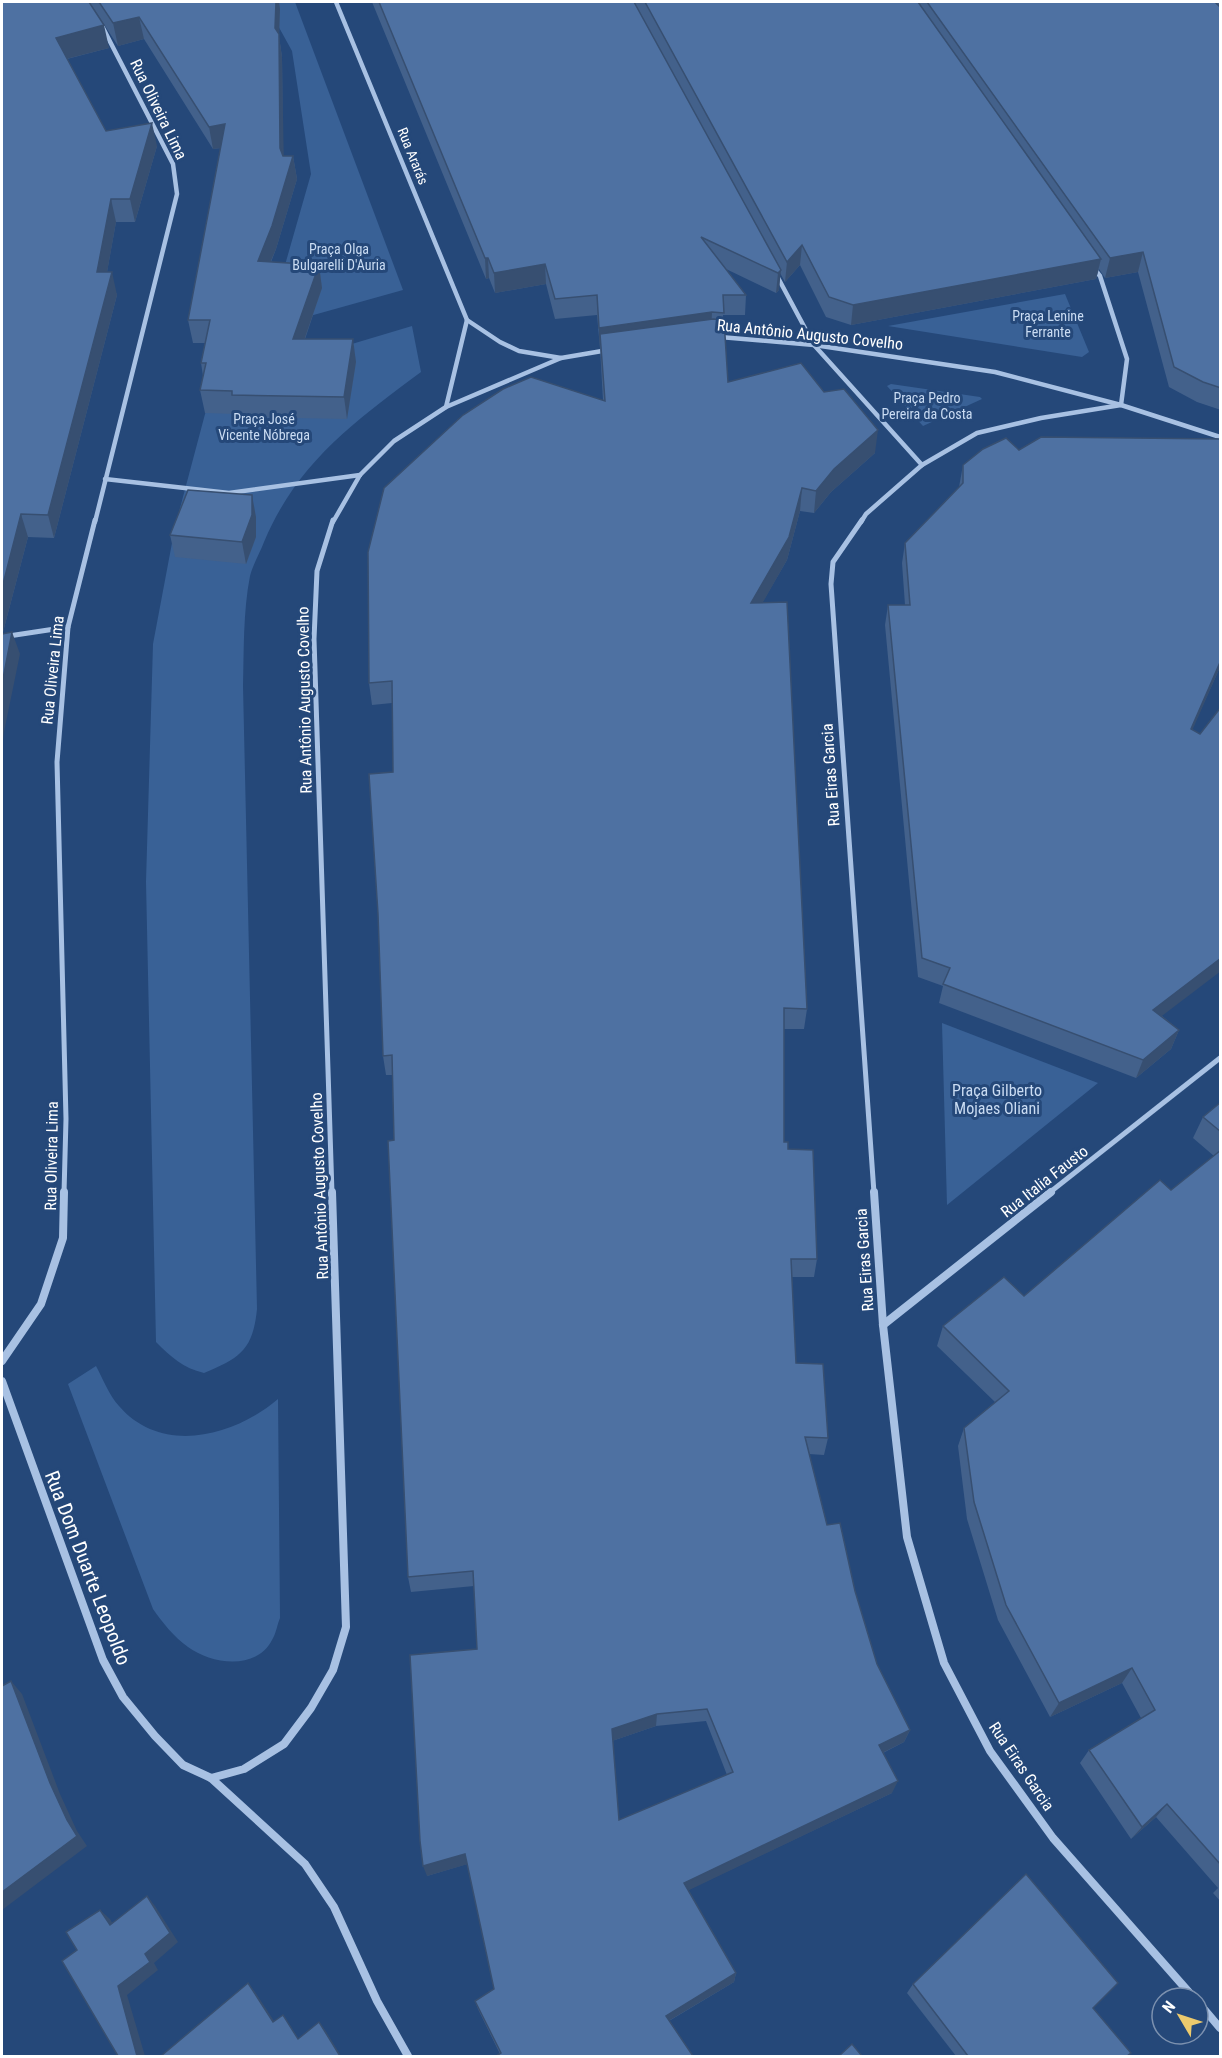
<svg xmlns="http://www.w3.org/2000/svg" width="1222" height="2058" font-family="'Roboto Condensed',sans-serif">
	<rect width="100%" height="100%" fill="#254879"/>
	<g fill="#396196">
		<polygon points="265,2 295,2 403,290 267,328 311,174 292,51"/>
		<polygon points="1065,294 1089,352 1082,357 888,326"/>
		<path d="M 412,326 L 421,372 C 355,421 297,463 264,542 C 260,553 253,564 250,576 C 243,612 244,650 243,686 L 257,1309 C 253,1350 240,1358 204,1373 C 183,1368 171,1357 156,1342 L 146,882 L 153,644 L 175,527 L 217,369 L 275,367 Z"/>
		<polygon points="891,384 980,397 982,399 923,426 887,386"/>
		<polygon points="942,1023 1098,1083 947,1205"/>
		<path d="M 96,1366 C 103,1379 109,1395 119,1406 C 162,1456 235,1436 278,1399 L 280,1618 C 277,1625 276,1634 272,1640 C 256,1671 211,1664 188,1647 C 174,1637 162,1622 153,1609 L 68,1384 Z"/>
	</g>
	<g fill="none" stroke-linecap="round" stroke-linejoin="round">
		<g stroke="#a8c1e3" stroke-width="4.5">
			<polyline points="336,2 467,320 446,407"/>
			<polyline points="776,274 814,345 922,465"/>
			<polyline points="467,320 500,342 519,351 561,358"/>
			<polyline points="720,337 814,345 995,372 1121,405 1220,437"/>
			<polyline points="105,479 229,493 360,475"/>
			<polyline points="95,522 177,194 173,164 102,26"/>
			<polyline points="333,522 360,475 394,441 446,407 561,358 608,350"/>
			<polyline points="861,522 866,514 922,465 977,433 1041,418 1121,405 1127,359 1100,276 1093,267"/>
		</g>
		<g stroke="#a8c1e3" stroke-width="5">
			<polyline points="862,520 833,562 831,584 874,1193"/>
			<polyline points="2,637 68,627"/>
			<polyline points="64,1193 66,1119 57,762 68,627 95,520"/>
			<polyline points="332,1193 314,639 317,571 333,520"/>
			<polyline points="1049,1193 1220,1058"/>
		</g>
		<g stroke="#a8c1e3" stroke-width="8">
			<polyline points="874,1192 883,1325 907,1537 944,1663 990,1751 1053,1838 1194,1998"/>
			<polyline points="883,1325 1051,1192"/>
			<polyline points="2,1361 41,1304 63,1238 64,1192"/>
			<polyline points="2,1381 103,1660 123,1697 155,1736 183,1765 211,1778 305,1864 334,1907 377,2001 408,2056"/>
			<polyline points="211,1778 244,1769 284,1744 311,1708 333,1670 346,1627 332,1192"/>
			<polyline points="1198,2002 1220,2028"/>
		</g>
	</g>
	<g fill="#43618b" fill-rule="evenodd">
		<polygon points="2,2 279,2 280,9 279,36 282,57 283,156 293,156 297,179 276,249 271,262 319,265 322,288 305,339 356,362 347,419 236,417 235,414 205,413 200,390 203,376 201,363 205,343 193,343 188,320 221,148 213,149 144,39 118,46 92,6 109,48 67,59 106,131 157,146 135,222 116,222 107,272 117,295 54,538 28,537 3,632 2,633"/>
		<path d="M 372,2 L 1221,2 L 1221,410 L 1197,402 L 1169,387 L 1138,272 L 1105,278 L 1099,269 L 1096,279 L 851,325 L 826,317 L 800,265 L 785,282 L 780,273 L 779,290 L 776,293 L 726,269 L 746,295 L 745,315 L 723,315 L 728,382 L 824,392 L 875,453 L 831,492 L 814,513 L 800,511 L 787,560 L 762,603 L 807,1009 L 804,1029 L 784,1029 L 784,1142 L 788,1149 L 817,1259 L 814,1277 L 792,1277 L 796,1363 L 828,1438 L 824,1455 L 809,1454 L 827,1525 L 855,1591 L 877,1664 L 910,1730 L 904,1742 L 883,1753 L 892,1793 L 688,1890 L 736,1973 L 734,1982 L 669,2021 L 500,2054 L 478,2009 L 475,2001 L 494,1989 L 467,1864 L 427,1876 L 477,1649 L 474,1586 L 411,1592 L 408,1577 L 392,1075 L 386,1075 L 383,1056 L 393,772 L 392,703 L 372,705 L 369,683 L 603,400 L 600,348 L 597,315 L 555,319 L 546,284 L 495,293 L 489,278 L 486,279 ZM 706,1721 L 727,1775 L 619,1820 L 612,1741 L 656,1726 Z"/>
		<polygon points="1221,439 1221,665 1192,729 1162,1016 1179,1030 1171,1049 1136,1078 939,1003 943,986 918,977 885,625 888,605 905,605 902,563 905,543 959,487 963,465 1019,450"/>
		<polygon points="256,517 256,537 246,564 175,557 170,535"/>
		<polygon points="1221,1102 1221,1902 1213,1893 1218,1888 1156,1817 1131,1839 1080,1763 1089,1750 1141,1718 1122,1683 1050,1717 998,1620 967,1519 958,1446 964,1428 995,1402 937,1346 943,1326 1024,1296 1171,1190 1214,1156 1193,1138 1203,1117"/>
		<polygon points="913,1984 1093,2008 1127,2056 956,2056 907,1993"/>
	</g>
	<g fill="#374f71">
		<polygon points="276,2 279,2 280,9 279,36 282,57 284,171 280,148 275,28"/>
		<polygon points="139,17 144,39 118,46 113,23"/>
		<polygon points="104,25 109,48 62,60 56,38"/>
		<polygon points="152,123 157,146 135,222 130,199"/>
		<polygon points="225,124 229,147 213,149 209,127"/>
		<polygon points="293,156 297,179 276,249 261,284 258,261"/>
		<polygon points="111,199 116,222 103,295 97,272"/>
		<polygon points="802,245 800,265 785,282 787,262"/>
		<polygon points="1143,252 1138,272 1105,278 1110,258"/>
		<polygon points="485,258 488,258 489,278 486,279"/>
		<polygon points="1101,259 1096,279 851,325 853,305"/>
		<polygon points="545,264 546,284 495,293 494,273"/>
		<polygon points="319,265 322,288 297,361 293,339"/>
		<polygon points="781,270 779,290 776,293 778,273"/>
		<polygon points="112,272 117,295 54,538 48,515"/>
		<polygon points="712,312 711,333 600,334 599,348 599,328"/>
		<polygon points="353,339 356,362 347,419 344,397"/>
		<polygon points="878,430 875,453 831,492 814,513 816,491 834,469"/>
		<polygon points="802,488 800,511 787,560 750,625 751,603"/>
		<polygon points="252,495 256,517 256,537 246,564 242,542"/>
		<polygon points="21,514 28,537 3,632 2,633 2,588"/>
		<polygon points="12,632 20,654 4,732 2,750 2,684"/>
		<polygon points="1221,660 1221,665 1184,749 1191,729"/>
		<polygon points="1221,958 1221,971 1146,1028 1153,1010"/>
		<polygon points="1179,1030 1171,1049 1136,1078 1143,1060"/>
		<polygon points="1132,1668 1122,1683 1050,1717 1059,1703"/>
		<polygon points="11,1681 22,1694 60,1794 77,1831 87,1846 2,1910 2,1892 67,1820 50,1783"/>
		<polygon points="657,1714 656,1726 612,1741 612,1729"/>
		<polygon points="910,1730 904,1742 874,1757 879,1745"/>
		<polygon points="898,1781 892,1793 683,1893 684,1883"/>
		<polygon points="1167,1804 1156,1817 1131,1839 1142,1827"/>
		<polygon points="465,1854 468,1864 427,1876 423,1866"/>
		<polygon points="147,1896 155,1906 178,1942 154,1963 158,1970 127,1995 145,2056 137,2056 118,1986 145,1954"/>
		<polygon points="100,1910 110,1919 119,1935 110,1925"/>
		<polygon points="736,1973 734,1982 665,2023 666,2016"/>
		<polygon points="248,1983 255,1992 280,2030 273,2022"/>
		<polygon points="319,2022 325,2030 341,2056 340,2056"/>
	</g>
	<g fill="#4e71a2" stroke="#374f71" stroke-width="1.5" fill-rule="evenodd">
		<polygon points="2,2 89,2 104,25 56,38 106,131 152,123 130,199 111,199 97,272 112,272 48,515 21,514 2,588"/>
		<polygon points="99,2 276,2 275,28 279,34 280,148 283,156 293,156 272,226 258,261 319,265 293,339 353,339 344,397 232,395 232,391 200,390 206,363 201,363 210,320 188,320 225,124 209,127 139,17 113,23"/>
		<polygon points="379,2 634,2 781,270 778,273 701,237 746,295 723,295 724,313 712,312 599,328 597,295 555,299 545,264 494,273 488,258 485,258"/>
		<polygon points="645,2 918,2 1101,259 853,305 829,297 802,245 787,262"/>
		<polygon points="927,2 1215,2 1221,8 1221,388 1203,382 1174,367 1143,252 1110,258"/>
		<path d="M 713,319 L 724,320 L 728,382 L 801,363 L 824,392 L 844,389 L 878,430 L 834,469 L 816,491 L 802,488 L 789,537 L 751,603 L 787,602 L 807,1009 L 784,1008 L 784,1142 L 788,1142 L 788,1149 L 813,1150 L 817,1259 L 791,1259 L 796,1363 L 823,1364 L 828,1438 L 805,1437 L 827,1525 L 840,1523 L 855,1591 L 877,1664 L 910,1730 L 879,1745 L 898,1781 L 684,1883 L 736,1973 L 666,2016 L 693,2056 L 496,2056 L 501,2053 L 475,2001 L 494,1989 L 465,1854 L 423,1866 L 420,1841 L 410,1655 L 477,1649 L 473,1571 L 408,1577 L 388,1141 L 394,1140 L 392,1055 L 383,1056 L 378,914 L 369,774 L 393,772 L 392,681 L 369,683 L 368,552 L 384,488 L 463,415 L 503,389 L 531,377 L 605,401 L 600,334 ZM 707,1709 L 733,1772 L 619,1820 L 612,1729 L 657,1714 Z"/>
		<polygon points="1041,437 1221,439 1221,660 1191,729 1200,734 1221,707 1221,958 1153,1010 1179,1030 1143,1060 943,984 950,968 922,958 888,605 910,605 905,543 963,483 963,465 983,449 1006,438 1019,450"/>
		<polygon points="188,490 252,495 252,515 242,542 170,535"/>
		<polygon points="12,632 2,684 2,634"/>
		<polygon points="1221,1102 1221,1132 1203,1117"/>
		<polygon points="1221,1150 1221,1865 1167,1804 1142,1827 1089,1750 1155,1710 1132,1668 1059,1703 1006,1605 974,1502 964,1428 1009,1391 943,1326 1004,1277 1024,1296 1160,1180 1171,1190"/>
		<polygon points="11,1681 50,1783 67,1820 77,1836 2,1892 2,1686"/>
		<polygon points="1026,1874 1118,1983 1093,2008 1131,2053 1127,2056 968,2056 913,1984"/>
		<polygon points="147,1896 170,1933 145,1954 150,1962 118,1986 137,2056 118,2056 62,1961 77,1950 66,1932 100,1910 110,1925"/>
		<polygon points="248,1983 273,2022 283,2015 298,2039 319,2022 340,2056 161,2056"/>
		<polygon points="852,2044 862,2056 839,2056"/>
	</g>
	<g text-anchor="middle" stroke-width="6" stroke-linejoin="round" paint-order="stroke">
		<g font-size="14" fill="#fff" stroke="#254879">
			<text transform="translate(413 156) rotate(68)" y="5">Rua Ararás</text>
		</g>
		<g font-size="14" fill="#cadcf3" stroke="#254879">
			<text x="339" y="254">Praça Olga<tspan x="339" dy="16">Bulgarelli D'Auria</tspan></text>
			<text x="1048" y="321">Praça Lenine<tspan x="1048" dy="16">Ferrante</tspan></text>
			<text x="927" y="403">Praça Pedro<tspan x="927" dy="16">Pereira da Costa</tspan></text>
			<text x="264" y="424">Praça José<tspan x="264" dy="16">Vicente Nóbrega</tspan></text>
		</g>
		<g font-size="16" fill="#fff" stroke="#254879">
			<text transform="translate(159 109) rotate(64)" y="6">Rua Oliveira Lima</text>
			<text transform="translate(810 334) rotate(6)" y="6">Rua Antônio Augusto Covelho</text>
			<text transform="translate(52 670) rotate(-84)" y="6">Rua Oliveira Lima</text>
			<text transform="translate(304 700) rotate(-91)" y="6">Rua Antônio Augusto Covelho</text>
			<text transform="translate(830 775) rotate(-94)" y="6">Rua Eiras Garcia</text>
			<text transform="translate(51 1156) rotate(-89)" y="6">Rua Oliveira Lima</text>
			<text transform="translate(1044 1181) rotate(-38)" y="6">Rua Italia Fausto</text>
			<text transform="translate(319 1186) rotate(-92)" y="6">Rua Antônio Augusto Covelho</text>
			<text transform="translate(864 1260) rotate(-94)" y="6">Rua Eiras Garcia</text>
			<text transform="translate(1022 1766) rotate(56)" y="6">Rua Eiras Garcia</text>
		</g>
		<g font-size="16" fill="#cadcf3" stroke="#254879">
			<text x="997" y="1096">Praça Gilberto<tspan x="997" dy="18">Mojaes Oliani</tspan></text>
		</g>
		<g font-size="20" fill="#fff" stroke="#254879">
			<text transform="translate(88 1568) rotate(69)" y="7">Rua Dom Duarte Leopoldo</text>
		</g>
	</g>
	<rect width="1222" height="2058" fill="none" stroke="#ffffff" stroke-width="6"/>
	<g transform="translate(1180 2016) rotate(309)"><circle r="28" fill="#254879" stroke="#7c91af" stroke-width="1.5"/>
	<path d="M0-4.5L10 22L0 15L-10 22Z" fill="#ecca6d"/>
	<text y="-9" font-size="16" font-weight="bold" text-anchor="middle" fill="#ffffff">N</text>
	</g>
</svg>
